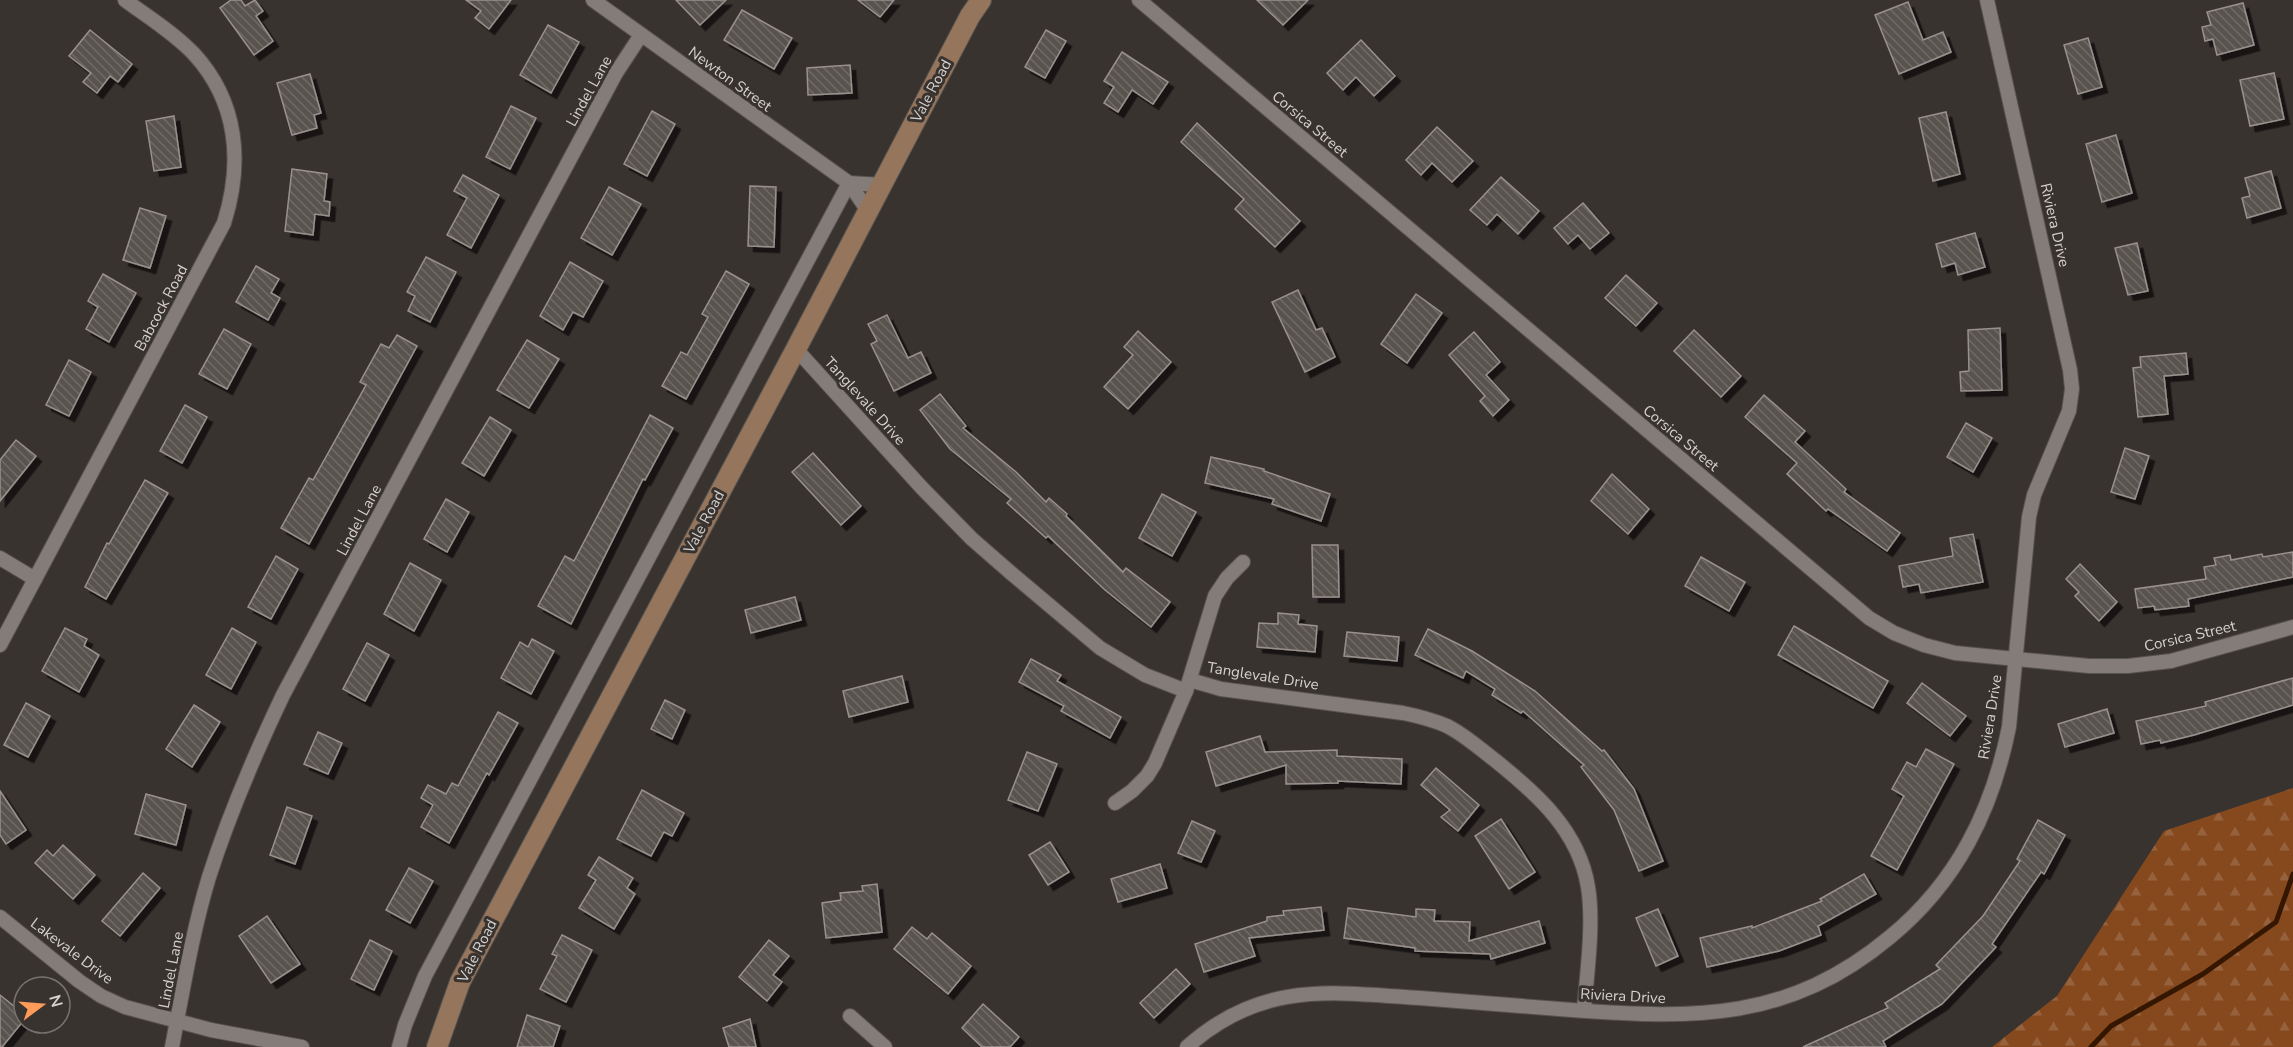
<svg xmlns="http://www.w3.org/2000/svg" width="2293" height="1047" font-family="'Nunito Sans',sans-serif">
	<defs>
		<pattern id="forest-firs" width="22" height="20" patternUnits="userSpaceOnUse" patternTransform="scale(1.5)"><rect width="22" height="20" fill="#86491e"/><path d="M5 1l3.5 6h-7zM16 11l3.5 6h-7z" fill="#96623e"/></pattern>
		<pattern id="building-back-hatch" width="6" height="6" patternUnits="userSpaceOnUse" patternTransform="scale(1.5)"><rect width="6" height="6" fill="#58524e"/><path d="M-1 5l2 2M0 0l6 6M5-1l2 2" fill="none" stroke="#6f6a66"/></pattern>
		<filter id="shadow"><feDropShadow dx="5.5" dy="5.5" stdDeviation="0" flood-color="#0009"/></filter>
	</defs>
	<rect width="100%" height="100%" fill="#393330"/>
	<polygon fill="url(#forest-firs)" points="2293,788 2293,1047 1992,1047 2057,996 2164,831"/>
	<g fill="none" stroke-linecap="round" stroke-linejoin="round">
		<polyline stroke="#351601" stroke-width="5" points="2091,1047 2111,1026 2203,974 2276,922 2293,874"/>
	</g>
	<g fill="url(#building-back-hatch)" stroke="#98918d" stroke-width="1.5" filter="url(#shadow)">
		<polygon points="231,0 241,0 245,6 255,0 263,11 256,16 273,41 254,55 220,8"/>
		<polygon points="466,0 511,0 489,29 475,18 481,11"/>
		<polygon points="676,0 726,0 700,25"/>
		<polygon points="858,0 894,0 880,17"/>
		<polygon points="1257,0 1308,0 1283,25"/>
		<polygon points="1908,2 1923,40 1943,32 1951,52 1899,74 1875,15"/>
		<polygon points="2243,3 2254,45 2217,55 2213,39 2205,41 2202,27 2211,25 2207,12"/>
		<polygon points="742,10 792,38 774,69 724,40"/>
		<polygon points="548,25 579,42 551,93 520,75"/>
		<polygon points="90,30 132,64 118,82 110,76 97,93 83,82 91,73 69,56"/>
		<polygon points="1046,30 1066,41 1045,78 1025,67"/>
		<polygon points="2088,38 2102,87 2078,94 2064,45"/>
		<polygon points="1361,40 1395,76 1374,96 1356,77 1343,90 1327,73"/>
		<polygon points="1122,52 1168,82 1153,104 1132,90 1118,112 1104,103 1114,87 1104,81"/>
		<polygon points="850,65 852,93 808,95 807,68"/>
		<polygon points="2274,73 2284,119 2250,126 2240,80"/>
		<polygon points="310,74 321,113 314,115 317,128 292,135 277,83"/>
		<polygon points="511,106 536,118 510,169 486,157"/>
		<polygon points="652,111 675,124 647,176 624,164"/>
		<polygon points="1946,112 1960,174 1933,181 1919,118"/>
		<polygon points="174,116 181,167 154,171 146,121"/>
		<polygon points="1197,123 1300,221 1275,247 1235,209 1244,199 1181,142"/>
		<polygon points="1437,127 1473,161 1452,182 1432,163 1421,175 1406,160"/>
		<polygon points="2116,135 2132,193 2102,202 2086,144"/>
		<polygon points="292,169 327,174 324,201 330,202 329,216 315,214 313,235 285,231"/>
		<polygon points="2271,171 2281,208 2247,218 2242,198 2250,196 2245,178"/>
		<polygon points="463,175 499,195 471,248 447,235 467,198 454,191"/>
		<polygon points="1501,177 1539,211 1518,234 1497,214 1487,225 1470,210"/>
		<polygon points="750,186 776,187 774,247 748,246"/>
		<polygon points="609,187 641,204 612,255 581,238"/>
		<polygon points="1583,203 1609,233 1590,249 1578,235 1568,244 1554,228"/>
		<polygon points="140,208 166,216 150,268 123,260"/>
		<polygon points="1975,233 1985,267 1958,275 1955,263 1942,267 1936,244"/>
		<polygon points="2137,243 2148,291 2128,295 2115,248"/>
		<polygon points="426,257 456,272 430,322 408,311 415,296 407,292"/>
		<polygon points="570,262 603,281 583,317 573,312 563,330 540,316"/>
		<polygon points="256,266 279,279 271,293 280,298 268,320 236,302"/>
		<polygon points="726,271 749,284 686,399 662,386 681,352 687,355 708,317 702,314"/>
		<polygon points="103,274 136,293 109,342 86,329 98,307 88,301"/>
		<polygon points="1626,275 1657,303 1636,326 1605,298"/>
		<polygon points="1298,290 1316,330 1322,328 1335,357 1305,372 1272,302"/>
		<polygon points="1416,294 1442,313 1407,363 1381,344"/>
		<polygon points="887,315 908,358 921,352 931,373 894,391 871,344 877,341 868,324"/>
		<polygon points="2000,328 2002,390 1961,391 1960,372 1969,371 1968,330"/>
		<polygon points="224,329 251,344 227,389 199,374"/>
		<polygon points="1694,330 1741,376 1721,397 1674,351"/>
		<polygon points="1138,331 1171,362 1128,409 1104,387 1133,355 1124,347"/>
		<polygon points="1474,332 1500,362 1486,375 1509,400 1493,416 1480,401 1485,396 1449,355"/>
		<polygon points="397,335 417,346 309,544 281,528 309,478 313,480 366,385 360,382 381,344 389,348"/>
		<polygon points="527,340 559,359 529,408 497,390"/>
		<polygon points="2186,353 2188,374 2164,376 2168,414 2138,417 2133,368 2141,367 2140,357"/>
		<polygon points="69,360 91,372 69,416 46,405"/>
		<polygon points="940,394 966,426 963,428 1016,472 1046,502 1049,498 1067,514 1066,516 1123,572 1126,568 1170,602 1151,627 1105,590 1048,536 1046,538 1007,503 1011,499 950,449 920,410"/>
		<polygon points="1764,395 1805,431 1795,442 1846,489 1844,492 1900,533 1887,551 1828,509 1826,511 1787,474 1797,463 1745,417"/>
		<polygon points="185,405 207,417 182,463 160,451"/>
		<polygon points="650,415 673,428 645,480 643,479 571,624 538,606 565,556 574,561"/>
		<polygon points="490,417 511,430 484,476 462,463"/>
		<polygon points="1966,423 1992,438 1973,472 1947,457"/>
		<polygon points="16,440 36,456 0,501 0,460"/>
		<polygon points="2125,448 2149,456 2135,499 2111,492"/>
		<polygon points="813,453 861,506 841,525 792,472"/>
		<polygon points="1211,457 1264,469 1264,471 1330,494 1321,521 1272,504 1274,499 1205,483"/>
		<polygon points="1612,474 1649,509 1628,534 1591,501"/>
		<polygon points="145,480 168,493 106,599 85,587 107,543 109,544"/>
		<polygon points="1162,494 1196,512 1172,556 1139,538"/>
		<polygon points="446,499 469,512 447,552 424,539"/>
		<polygon points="1973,534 1983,582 1921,593 1919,584 1903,587 1899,566 1953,556 1950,538"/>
		<polygon points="1312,545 1338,545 1339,597 1313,597"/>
		<polygon points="2293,552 2293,577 2188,599 2189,606 2155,610 2154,606 2138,608 2135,589 2206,579 2204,567 2216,565 2214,558 2230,555 2231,560 2262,554 2263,557"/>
		<polygon points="276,556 298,569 271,619 248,607"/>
		<polygon points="1701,557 1745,582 1729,611 1685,586"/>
		<polygon points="410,563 441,580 414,631 384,614"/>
		<polygon points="2080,564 2117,602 2099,621 2075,596 2079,592 2066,579"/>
		<polygon points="795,597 801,620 751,633 745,610"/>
		<polygon points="1278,613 1299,615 1298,624 1317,626 1315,652 1257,647 1259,623 1278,624"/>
		<polygon points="1794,626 1888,681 1873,708 1778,655"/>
		<polygon points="65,628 87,639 84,646 99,655 79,692 42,671"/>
		<polygon points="232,628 256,642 231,689 206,675"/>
		<polygon points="1428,629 1472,651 1535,691 1602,751 1604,750 1634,789 1663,861 1639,871 1614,810 1581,767 1584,765 1523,711 1521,713 1492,695 1495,689 1466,671 1463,678 1415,655"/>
		<polygon points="1347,632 1399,637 1397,661 1344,656"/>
		<polygon points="532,639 554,651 531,694 501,678 520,642 528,647"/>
		<polygon points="367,643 389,655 365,701 343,689"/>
		<polygon points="1031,659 1061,675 1057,681 1121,717 1110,738 1061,711 1064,706 1019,682"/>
		<polygon points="902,676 908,702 849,717 843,691"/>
		<polygon points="2293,678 2293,705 2194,735 2161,743 2160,740 2141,744 2136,721 2206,706 2205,702"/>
		<polygon points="1922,683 1966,716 1950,736 1907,703"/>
		<polygon points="665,700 685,710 672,739 651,729"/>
		<polygon points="26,703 50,716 28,757 4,745"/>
		<polygon points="194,705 220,722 192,767 166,749"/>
		<polygon points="2107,709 2114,733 2065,747 2058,724"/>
		<polygon points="498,712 518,723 489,775 487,773 449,843 421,827 433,805 421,798 428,785 446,794 452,783 458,786"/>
		<polygon points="318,732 342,743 328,774 304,764"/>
		<polygon points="1260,736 1265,752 1337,750 1337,756 1402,759 1401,784 1338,781 1338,783 1286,784 1286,765 1216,786 1206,752"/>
		<polygon points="1926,749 1954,764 1897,870 1871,856 1904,796 1892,789 1907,762 1916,767"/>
		<polygon points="1027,752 1057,764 1038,811 1008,800"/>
		<polygon points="1436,768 1479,805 1458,831 1441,817 1450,810 1421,785"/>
		<polygon points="642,790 684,813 672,836 664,832 651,856 617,839"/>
		<polygon points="0,791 26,830 6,844 0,835"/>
		<polygon points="146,794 186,805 176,845 135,834"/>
		<polygon points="287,807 312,816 295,864 270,855"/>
		<polygon points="1501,819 1535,872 1509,889 1475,836"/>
		<polygon points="2038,820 2065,835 2044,874 2041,872 1992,944 1996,947 1942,1004 1883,1041 1886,1047 1803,1047 1888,1008 1885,1003 1940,969 1936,965 1983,916 2020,861 2017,859"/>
		<polygon points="1192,821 1215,831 1201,862 1178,853"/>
		<polygon points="1050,842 1069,872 1048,885 1029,855"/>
		<polygon points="63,845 95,875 73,899 35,863 47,850 53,856"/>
		<polygon points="599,857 633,878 627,888 635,894 614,929 579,908 596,880 588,875"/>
		<polygon points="1160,864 1167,888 1118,902 1111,879"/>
		<polygon points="409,868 433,881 410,923 386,910"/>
		<polygon points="143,873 160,888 120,936 102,921"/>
		<polygon points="1864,874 1876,894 1818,926 1821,935 1779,951 1707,967 1700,938 1752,926 1752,928 1822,901 1820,899"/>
		<polygon points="877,884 882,932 826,938 822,903 841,900 840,893 863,891 862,886"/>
		<polygon points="1321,907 1324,930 1249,938 1255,956 1204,972 1195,944 1267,921 1267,917 1284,915 1283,911"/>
		<polygon points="1348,908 1416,917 1416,909 1435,910 1434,921 1470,922 1469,941 1539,921 1545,943 1491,959 1490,954 1415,951 1415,948 1344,938"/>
		<polygon points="1658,909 1678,956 1656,966 1636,918"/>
		<polygon points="267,916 300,964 271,983 239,936"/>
		<polygon points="912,927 927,939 932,933 971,966 948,994 894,949"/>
		<polygon points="562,935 592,950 566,1002 540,989 557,956 552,954"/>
		<polygon points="370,940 392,951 374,990 351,979"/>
		<polygon points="769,940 789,956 773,975 782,982 767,1001 739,977"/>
		<polygon points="1176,969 1190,984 1154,1018 1140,1003"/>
		<polygon points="0,995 24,1014 24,1020 2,1047 0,1047"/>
		<polygon points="983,1004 1019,1037 1010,1047 982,1047 962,1028"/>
		<polygon points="527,1015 560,1026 553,1047 517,1047"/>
		<polygon points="750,1019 756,1047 729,1047 723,1028"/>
	</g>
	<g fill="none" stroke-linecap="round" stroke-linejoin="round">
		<defs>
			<g id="minor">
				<polyline points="1139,0 1869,618 1894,633 1924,645 1955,653 2089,666 2128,666 2171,661 2293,627"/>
				<polyline points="868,211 849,183 882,185"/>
				<polyline points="796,349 922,488 972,539 1011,573 1100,648 1145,675 1186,691"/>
				<polyline points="0,558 35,579"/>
				<path d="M 0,645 L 224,223 C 243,163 238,102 194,54 C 174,33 148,17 125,0"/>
				<path d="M 1190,680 L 1221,689 L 1403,713 C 1418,716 1433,720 1447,726 C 1465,735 1480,749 1496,761 C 1537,794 1579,831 1588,887 C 1594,923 1587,973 1584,1010"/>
				<polyline points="1115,803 1132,791 1147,776 1155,763 1186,691 1215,596 1227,578 1243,562"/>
				<polyline points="0,917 79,981 101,996 125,1007 211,1030 302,1047"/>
				<polyline points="850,1016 885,1047"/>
				<path d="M 172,1047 C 183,990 192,933 209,877 C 229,814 255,754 283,695 L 616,73 L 641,35"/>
				<polyline points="399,1047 405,1025 425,976 849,183 593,0"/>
				<path d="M 1187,1047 C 1261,981 1328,992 1420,998 C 1470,1002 1521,1006 1572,1010 C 1696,1019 1789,1021 1890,937 C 1957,882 1992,811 2009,727 L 2029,517 L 2034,495 L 2069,411 L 2072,389 L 2070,370 L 1987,0"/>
			</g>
			<polyline id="secondary" points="437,1047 460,982 796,349 970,16 981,0"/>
		</defs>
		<use href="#minor" stroke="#56524f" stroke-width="16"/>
		<use href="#secondary" stroke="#56524f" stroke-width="22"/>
		<use href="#minor" stroke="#837c78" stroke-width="14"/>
		<use href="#secondary" stroke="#95755c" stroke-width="20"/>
	</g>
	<g text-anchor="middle" stroke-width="6" stroke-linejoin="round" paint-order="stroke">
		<g font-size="15" fill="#d5d1cf" stroke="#393330">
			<text transform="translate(730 79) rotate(36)" y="5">Newton Street</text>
			<text transform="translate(589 91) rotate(-61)" y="5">Lindel Lane</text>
			<text transform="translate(931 91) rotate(-62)" y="5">Vale Road</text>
			<text transform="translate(1310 124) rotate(40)" y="5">Corsica Street</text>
			<text transform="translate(2055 225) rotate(77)" y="5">Riviera Drive</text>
			<text transform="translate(161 308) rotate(-62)" y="5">Babcock Road</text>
			<text transform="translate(865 401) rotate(48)" y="5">Tanglevale Drive</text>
			<text transform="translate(1681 438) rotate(40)" y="5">Corsica Street</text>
			<text transform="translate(359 520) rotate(-62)" y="5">Lindel Lane</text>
			<text transform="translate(704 522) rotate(-62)" y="5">Vale Road</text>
			<text transform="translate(2190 636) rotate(-13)" y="5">Corsica Street</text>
			<text transform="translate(1263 676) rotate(9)" y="5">Tanglevale Drive</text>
			<text transform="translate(1990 717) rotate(-81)" y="5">Riviera Drive</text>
			<text transform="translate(72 951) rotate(37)" y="5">Lakevale Drive</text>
			<text transform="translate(477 951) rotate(-63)" y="5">Vale Road</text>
			<text transform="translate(171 970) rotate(-79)" y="5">Lindel Lane</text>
			<text transform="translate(1623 996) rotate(3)" y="5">Riviera Drive</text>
		</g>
	</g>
	<g transform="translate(42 1005) rotate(74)"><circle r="28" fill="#393330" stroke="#777270" stroke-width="1.5"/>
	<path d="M0-4.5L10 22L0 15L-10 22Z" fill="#fe9b59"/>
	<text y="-9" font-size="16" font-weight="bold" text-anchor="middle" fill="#d5d1cf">N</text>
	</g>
</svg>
